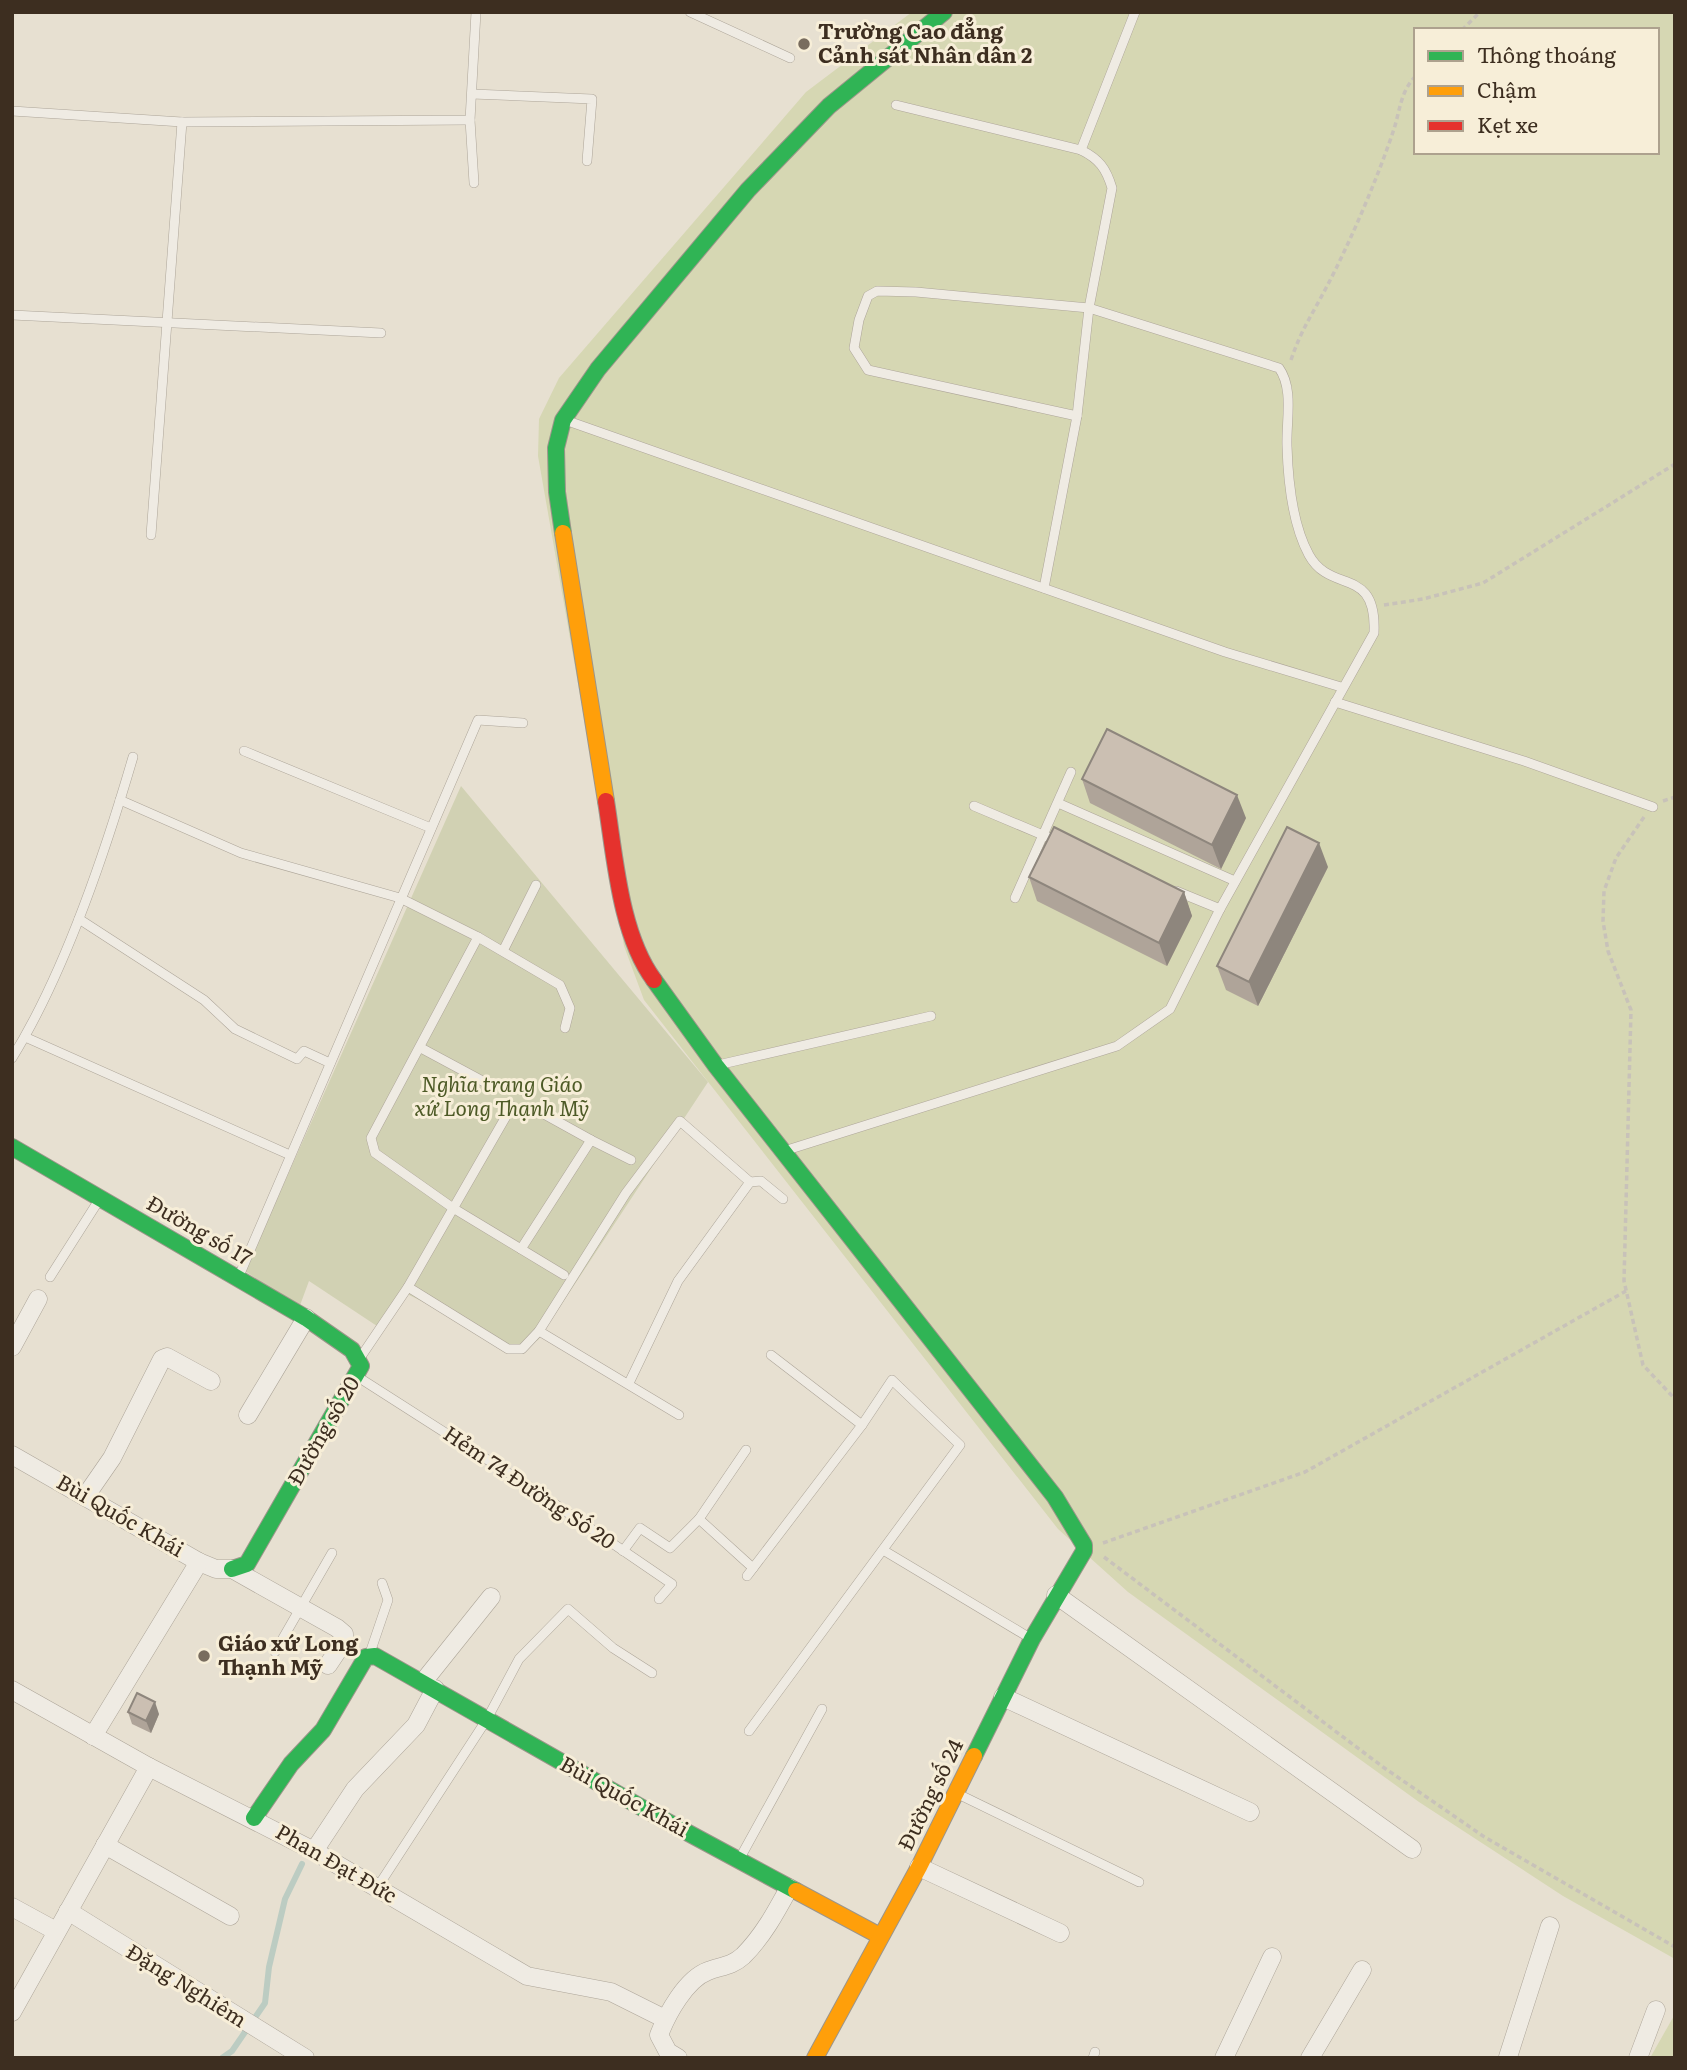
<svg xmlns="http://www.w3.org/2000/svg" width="1687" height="2070" font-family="Literata,serif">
	<rect width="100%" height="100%" fill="#e7e0d1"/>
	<g fill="#d6d7b3" fill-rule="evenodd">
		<path d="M 912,12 L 1675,12 L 1675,1959 L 1563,1896 L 1419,1802 L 1128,1592 L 1058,1529 L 644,1000 L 624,946 L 538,456 L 539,419 L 559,378 L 806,92 ZM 1416,30 L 1657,30 L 1657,152 L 1416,152 Z"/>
		<polygon points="1675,2014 1675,2058 1650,2058"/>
	</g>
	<polygon fill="#d1d1b3" points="461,786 708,1082 538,1340 518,1349 401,1291 380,1328 309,1281 299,1308 245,1271"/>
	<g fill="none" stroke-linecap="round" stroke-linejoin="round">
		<polyline stroke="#bcccc2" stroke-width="6" points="222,2058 232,2051 265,2003 269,1967 285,1899 302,1864"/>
		<defs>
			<g id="lane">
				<polyline points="690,12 790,58"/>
				<polyline points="472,94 592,99 587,161"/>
				<path d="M 896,105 L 1081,150 C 1099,159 1106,168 1112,188 L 1089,308 L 1077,416 L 1044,588"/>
				<polyline points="12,111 182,122 470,120 476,12"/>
				<polyline points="470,120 474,183"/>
				<polyline points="1081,150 1135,12"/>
				<polyline points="12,315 381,333"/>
				<polyline points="565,420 1225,652 1341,687"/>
				<polyline points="151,535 182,122"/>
				<polyline points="1335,702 1524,761 1653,807"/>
				<polyline points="244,751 431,828"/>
				<polyline points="120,800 241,853 400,898 478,937 371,1138 375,1153 453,1208 564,1275"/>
				<polyline points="1058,803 1235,881"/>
				<polyline points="974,806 1057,841"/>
				<polyline points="1176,891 1220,909"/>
				<polyline points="1015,898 1071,772"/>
				<polyline points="79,919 204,1000 235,1029 297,1059 304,1051 330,1063"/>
				<polyline points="478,937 560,985 570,1008 565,1028"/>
				<polyline points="503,951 536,885"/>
				<polyline points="25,1037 290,1155"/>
				<polyline points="421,1048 488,1084"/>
				<path d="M 12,1058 C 65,973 105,853 133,757"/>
				<polyline points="718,1065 931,1016"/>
				<polyline points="544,1114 591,1140"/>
				<path d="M 784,1151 L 1117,1046 L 1170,1009 L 1220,909 L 1374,633 C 1377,565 1331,595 1309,555 C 1292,524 1288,480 1287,446 C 1286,421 1294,389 1279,368 L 1089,308 L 916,292 L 877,291 L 868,296 L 859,320 L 854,348 L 868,370 L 1077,416"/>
				<polyline points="521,1249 591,1140 631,1160"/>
				<polyline points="239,1276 478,720 523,723"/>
				<polyline points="50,1277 99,1200"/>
				<polyline points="408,1287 508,1349 522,1349 539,1331 626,1193 680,1121 750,1182 761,1181 783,1199"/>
				<polyline points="539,1331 679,1415"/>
				<polyline points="771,1355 862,1425"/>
				<polyline points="360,1358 408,1287 512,1106"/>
				<polyline points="358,1377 530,1487 672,1584 659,1599"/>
				<polyline points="629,1383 678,1281 750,1182"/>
				<polyline points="699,1519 746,1450"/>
				<polyline points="883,1550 1030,1638"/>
				<polyline points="623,1551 640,1528 670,1548 699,1519 753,1568"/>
				<polyline points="747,1576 862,1425 892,1380 960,1445 749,1731"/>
				<polyline points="275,1652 332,1553"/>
				<polyline points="370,1653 388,1600 382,1583"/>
				<polyline points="958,1794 1139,1882"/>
				<polyline points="740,1858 822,1709"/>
				<polyline points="377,1888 487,1719 519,1659 568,1609 613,1648 652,1673"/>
				<polyline points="1093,2058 1095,2052"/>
			</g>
			<g id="street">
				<polyline points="12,1347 38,1299"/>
				<polyline points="248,1415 306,1318"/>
				<polyline points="12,1455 199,1562 216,1569 232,1569 337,1628 344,1634 344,1641 328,1665"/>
				<polyline points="85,1497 112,1458 162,1359 167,1357 211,1381"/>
				<polyline points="1056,1595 1412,1849"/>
				<polyline points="423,1682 491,1597"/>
				<polyline points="12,1690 149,1767 314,1851 527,1976 611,1992 665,2019"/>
				<polyline points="1003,1697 1250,1812"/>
				<polyline points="93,1736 199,1562"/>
				<polyline points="105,1845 230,1916"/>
				<polyline points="314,1851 355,1789 416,1725 435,1689"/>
				<polyline points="919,1867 1060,1933"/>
				<polyline points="12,1907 56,1931"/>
				<polyline points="68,1911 305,2058"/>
				<polyline points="12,2012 149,1767"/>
				<polyline points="1508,2057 1550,1926"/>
				<path d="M 678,2058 L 668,2052 L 659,2035 C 667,2014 686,1979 708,1971 C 721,1966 732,1966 743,1956 C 763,1936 776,1912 789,1888"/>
				<polyline points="1224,2058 1272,1957"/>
				<polyline points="1310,2058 1362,1970"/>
				<polyline points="1638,2058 1656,2010"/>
			</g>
			<g id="fast">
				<polyline points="563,533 557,492 556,448 563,420 598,369 748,190 829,106 944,12"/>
				<polyline points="654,980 716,1066 1055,1497 1084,1545 1084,1551 1032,1639 974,1756"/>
				<polyline points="12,1147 306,1318 352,1350 361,1366 247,1564 232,1569"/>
				<polyline points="254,1818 291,1764 323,1730 366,1657 375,1656 653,1814 796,1891"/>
			</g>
			<g id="slow">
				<polyline points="563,533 606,801"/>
				<polyline points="796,1891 880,1936"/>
				<polyline points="815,2058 919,1867 974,1756"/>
			</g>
			<path id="jam" d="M 606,801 C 615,857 620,934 654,980"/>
		</defs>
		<use href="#lane" stroke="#ada599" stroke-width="10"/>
		<use href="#street" stroke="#ada599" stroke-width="19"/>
		<use href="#fast" stroke="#9c958a" stroke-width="18"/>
		<use href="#slow" stroke="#9c958a" stroke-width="18"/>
		<use href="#jam" stroke="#9c958a" stroke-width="18"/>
		<g stroke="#c8c2b9" stroke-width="3.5" stroke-dasharray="5 3.5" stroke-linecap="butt">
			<polyline points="1462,30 1480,12"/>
			<path d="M 1291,360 C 1301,330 1312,315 1326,288 C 1350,243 1378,177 1394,129 C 1400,110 1401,90 1416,76"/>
			<polyline points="1384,605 1423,599 1483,583 1675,464"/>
			<polyline points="1663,801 1675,797"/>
			<polyline points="1644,817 1616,858 1604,891 1603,921 1608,951 1631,1010 1624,1281 1643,1365 1675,1399"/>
			<polyline points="1103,1543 1305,1472 1626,1291"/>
			<polyline points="1104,1557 1383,1767 1483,1836 1675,1947"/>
		</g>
		<use href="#lane" stroke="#efebe3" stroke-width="9"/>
		<use href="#street" stroke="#efebe3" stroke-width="18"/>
		<use href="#fast" stroke="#30b455" stroke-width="16"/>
		<use href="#slow" stroke="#ff9f0a" stroke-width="16"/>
		<use href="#jam" stroke="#e5322d" stroke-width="16"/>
	</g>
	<g fill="#afa499">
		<polygon points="1082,779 1246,818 1221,869 1090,803"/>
		<polygon points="1328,867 1258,1006 1226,990 1217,966"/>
		<polygon points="1029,877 1184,892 1192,916 1167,966 1037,901"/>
		<polygon points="128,1712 159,1714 151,1733 132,1724"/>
	</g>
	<g fill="#8e867d">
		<polygon points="1237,795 1246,818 1221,869 1212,845"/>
		<polygon points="1319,843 1328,867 1258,1006 1249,982"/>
		<polygon points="1184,892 1192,916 1167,966 1159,943"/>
		<polygon points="155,1702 159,1714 151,1733 146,1721"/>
	</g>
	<g fill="#cbbfb2" stroke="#8e867d" stroke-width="2">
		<polygon points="1107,729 1237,795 1212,845 1082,779"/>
		<polygon points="1054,827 1184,892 1159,943 1029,877"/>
		<polygon points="1287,827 1319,843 1249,982 1217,966"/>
		<polygon points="137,1693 155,1702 146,1721 128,1712"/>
	</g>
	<g fill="#786c5e" stroke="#f7eed8" stroke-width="2.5">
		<circle cx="804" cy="44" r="7"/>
		<circle cx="204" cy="1656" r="7"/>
	</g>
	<g text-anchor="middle" stroke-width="6" stroke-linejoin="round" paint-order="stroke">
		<g font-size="21" font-weight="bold" fill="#3d2e20" stroke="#f7eed8" text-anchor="start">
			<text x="818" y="39">Trường Cao đẳng<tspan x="818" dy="24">Cảnh sát Nhân dân 2</tspan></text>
			<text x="218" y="1651">Giáo xứ Long<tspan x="218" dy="24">Thạnh Mỹ</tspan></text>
		</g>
		<g font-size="21" font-style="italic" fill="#4d5a26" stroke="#f7eed8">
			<text x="502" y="1092">Nghĩa trang Giáo<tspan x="502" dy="24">xứ Long Thạnh Mỹ</tspan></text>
		</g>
		<g font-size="21" fill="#3d2e20" stroke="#f7eed8">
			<text transform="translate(199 1231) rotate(30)" y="7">Đường số 17</text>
			<text transform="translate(324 1431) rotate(-60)" y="7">Đường số 20</text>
			<text transform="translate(529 1488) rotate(34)" y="7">Hẻm 74 Đường Số 20</text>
			<text transform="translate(120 1516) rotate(30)" y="7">Bùi Quốc Khái</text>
			<text transform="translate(931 1795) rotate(-64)" y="7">Đường số 24</text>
			<text transform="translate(624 1797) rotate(29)" y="7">Bùi Quốc Khái</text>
			<text transform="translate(336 1864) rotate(30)" y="7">Phan Đạt Đức</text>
			<text transform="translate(186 1986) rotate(32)" y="7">Đặng Nghiêm</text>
		</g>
	</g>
	<rect width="1687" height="2070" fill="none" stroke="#3d2e20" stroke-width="28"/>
	<rect x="1414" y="28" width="245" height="126" fill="#f7eed8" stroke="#ada18e" stroke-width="2"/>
	<rect x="1428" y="51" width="35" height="10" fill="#30b455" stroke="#ada18e" stroke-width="2"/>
	<text x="1477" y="63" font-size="21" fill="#3d2e20">Thông thoáng</text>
	<rect x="1428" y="86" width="35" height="10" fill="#ff9f0a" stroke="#ada18e" stroke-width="2"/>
	<text x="1477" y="98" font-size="21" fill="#3d2e20">Chậm</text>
	<rect x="1428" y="121" width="35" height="10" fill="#e5322d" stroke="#ada18e" stroke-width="2"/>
	<text x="1477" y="133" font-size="21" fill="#3d2e20">Kẹt xe</text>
</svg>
